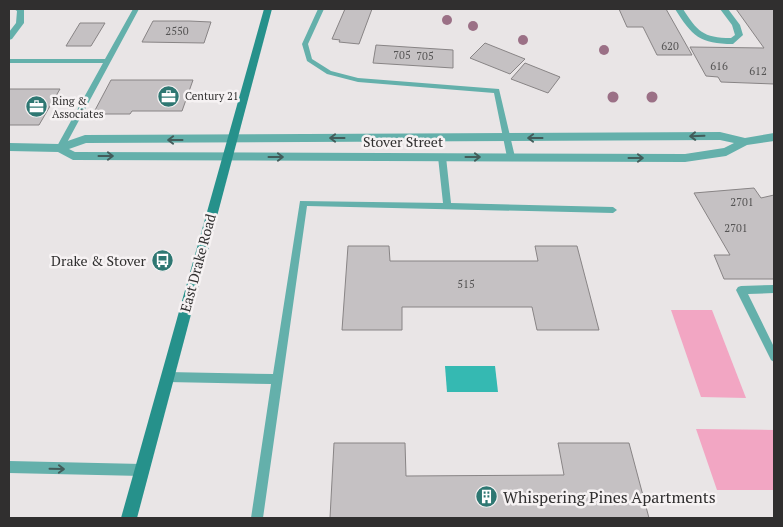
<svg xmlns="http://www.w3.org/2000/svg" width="783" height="527" font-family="'PT Serif',serif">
	<rect width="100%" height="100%" fill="#e9e5e6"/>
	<g fill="#f2a6c3">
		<polygon points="671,310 712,310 746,398 701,397"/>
		<polygon points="696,429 774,430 774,490 717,490"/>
	</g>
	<polygon fill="#35b9b2" points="445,366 495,366 498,392 447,392"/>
	<g fill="#c5c1c3" stroke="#888485">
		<polygon points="345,9 372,9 359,44 339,42 340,40 332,39"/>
		<polygon points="619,9 666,9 692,55 657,55 643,27 627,27"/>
		<polygon points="736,9 774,9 774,84 721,82 718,77 706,76 690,47 764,48"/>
		<polygon points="153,21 189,21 211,22 204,43 142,42"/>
		<polygon points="80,23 105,23 91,46 66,46"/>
		<polygon points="485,43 525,59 510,74 470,58"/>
		<polygon points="376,45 453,50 453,68 373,63"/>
		<polygon points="525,63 560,77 548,93 511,79"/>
		<polygon points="111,80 193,80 182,111 132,111 130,114 93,114"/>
		<polygon points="9,89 60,89 39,125 9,125"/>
		<polygon points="754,188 761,198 774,195 774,279 724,279 714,255 730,255 694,193"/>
		<polygon points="348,246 389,246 390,261 538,261 535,246 577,246 599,330 537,330 532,307 402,307 402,330 342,330"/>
		<polygon points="334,443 405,443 406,476 564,475 558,443 629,443 649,518 330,518"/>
	</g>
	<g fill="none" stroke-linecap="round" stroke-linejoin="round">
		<g fill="#64b0ab" fill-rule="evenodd">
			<polygon points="133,9 139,9 63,150 57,150 56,148 103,63 9,63 9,59 105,59"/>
			<polygon points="318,9 324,9 308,44 312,59 331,71 358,78 499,89 515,157 514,159 511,160 507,157 494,93 358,82 327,74 307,61 302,44"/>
			<polygon points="442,154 446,157 451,203 613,207 617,210 613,213 307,206 263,518 251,518 271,384 167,382 163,381 162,377 163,373 167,372 273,374 300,201 443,203 438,157"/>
			<polygon points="774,285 774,293 748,294 774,347 774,362 771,360 736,290 738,287 741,286"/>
			<polygon points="9,461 142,464 146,466 148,470 146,474 142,476 9,473"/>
		</g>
		<g fill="#64b0ab" fill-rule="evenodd">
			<polygon points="14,9 24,9 24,23 12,39 9,40 9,32 16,23 17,11"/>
			<path d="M 675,9 L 683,9 C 697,31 703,38 731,38 L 735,35 L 732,25 L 720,9 L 728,9 L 740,25 L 743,35 L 733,44 C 700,44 692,36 675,9 Z"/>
			<path d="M 720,132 L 745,138 L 774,133 L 774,141 L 747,145 L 726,156 L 685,162 L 73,160 L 58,152 L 9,151 L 9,143 L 59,144 L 85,135 ZM 720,140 L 734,143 L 724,148 L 685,154 L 75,152 L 69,149 L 86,143 Z"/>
		</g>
		<polygon fill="#26918b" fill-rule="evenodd" points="264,9 272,9 137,518 121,518"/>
	</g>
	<g fill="#9b7086">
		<circle cx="447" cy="20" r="5"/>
		<circle cx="473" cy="26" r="5"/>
		<circle cx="523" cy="40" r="5"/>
		<circle cx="604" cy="50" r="5"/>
		<circle cx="613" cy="97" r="5.5"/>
		<circle cx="652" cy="97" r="5.5"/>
	</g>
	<defs><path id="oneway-shaft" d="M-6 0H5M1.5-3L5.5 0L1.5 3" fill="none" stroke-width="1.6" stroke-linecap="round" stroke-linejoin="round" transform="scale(1.25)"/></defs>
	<g stroke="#425c5a">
		<use href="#oneway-shaft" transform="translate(697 136) rotate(178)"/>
		<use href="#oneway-shaft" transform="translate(337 138) rotate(180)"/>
		<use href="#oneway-shaft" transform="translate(535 138) rotate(180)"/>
		<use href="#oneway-shaft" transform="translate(175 140) rotate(-180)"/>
		<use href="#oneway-shaft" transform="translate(106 156)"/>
		<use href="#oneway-shaft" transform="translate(276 157)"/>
		<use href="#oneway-shaft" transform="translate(473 157)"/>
		<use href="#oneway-shaft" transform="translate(636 158)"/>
		<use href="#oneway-shaft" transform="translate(57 469) rotate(1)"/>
	</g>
	<defs>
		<symbol id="office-disc" viewBox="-11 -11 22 22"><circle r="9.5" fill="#2e7772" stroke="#f6f2f3"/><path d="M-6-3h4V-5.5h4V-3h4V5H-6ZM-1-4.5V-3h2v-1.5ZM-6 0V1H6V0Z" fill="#fff"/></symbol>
		<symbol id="bus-disc" viewBox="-11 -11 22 22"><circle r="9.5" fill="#2e7772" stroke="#f6f2f3"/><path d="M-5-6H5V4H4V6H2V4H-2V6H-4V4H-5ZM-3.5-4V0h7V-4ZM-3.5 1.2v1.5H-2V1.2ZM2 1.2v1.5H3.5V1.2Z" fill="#fff"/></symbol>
		<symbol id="building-disc" viewBox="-11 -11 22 22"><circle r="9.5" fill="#2e7772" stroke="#f6f2f3"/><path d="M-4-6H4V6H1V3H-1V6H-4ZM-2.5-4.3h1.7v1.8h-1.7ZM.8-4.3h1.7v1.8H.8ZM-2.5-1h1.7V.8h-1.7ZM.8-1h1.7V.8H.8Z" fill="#fff"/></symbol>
	</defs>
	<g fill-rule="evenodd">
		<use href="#office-disc" x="156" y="84" width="25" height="25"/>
		<use href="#office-disc" x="24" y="94" width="25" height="25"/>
		<use href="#bus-disc" x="150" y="248" width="25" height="25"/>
		<use href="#building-disc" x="474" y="484" width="25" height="25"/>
	</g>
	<g text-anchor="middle" stroke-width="5" stroke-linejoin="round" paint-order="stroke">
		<g font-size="11" fill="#555454">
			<text x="177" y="35">2550</text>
			<text x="670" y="50">620</text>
			<text x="402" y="59">705</text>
			<text x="425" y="60">705</text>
			<text x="719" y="70">616</text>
			<text x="758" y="75">612</text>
			<text x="742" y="206">2701</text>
			<text x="736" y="232">2701</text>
			<text x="466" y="288">515</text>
		</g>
		<g font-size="11" fill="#302f2f" stroke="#f6f2f3" text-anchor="start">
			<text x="185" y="100">Century 21</text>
			<text x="52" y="105">Ring &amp;<tspan x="52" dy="13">Associates</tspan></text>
		</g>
		<g font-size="14" fill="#302f2f" stroke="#f6f2f3">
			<text x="403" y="147">Stover Street</text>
			<text transform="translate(198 263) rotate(-75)" y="5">East Drake Road</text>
		</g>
		<g font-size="14" fill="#302f2f" stroke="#f6f2f3" text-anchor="end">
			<text x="146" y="266">Drake &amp; Stover</text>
		</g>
		<g font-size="16" fill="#302f2f" stroke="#f6f2f3" text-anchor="start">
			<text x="503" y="503">Whispering Pines Apartments</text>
		</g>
	</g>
	<rect width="783" height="527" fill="none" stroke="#302f2f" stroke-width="20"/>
</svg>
